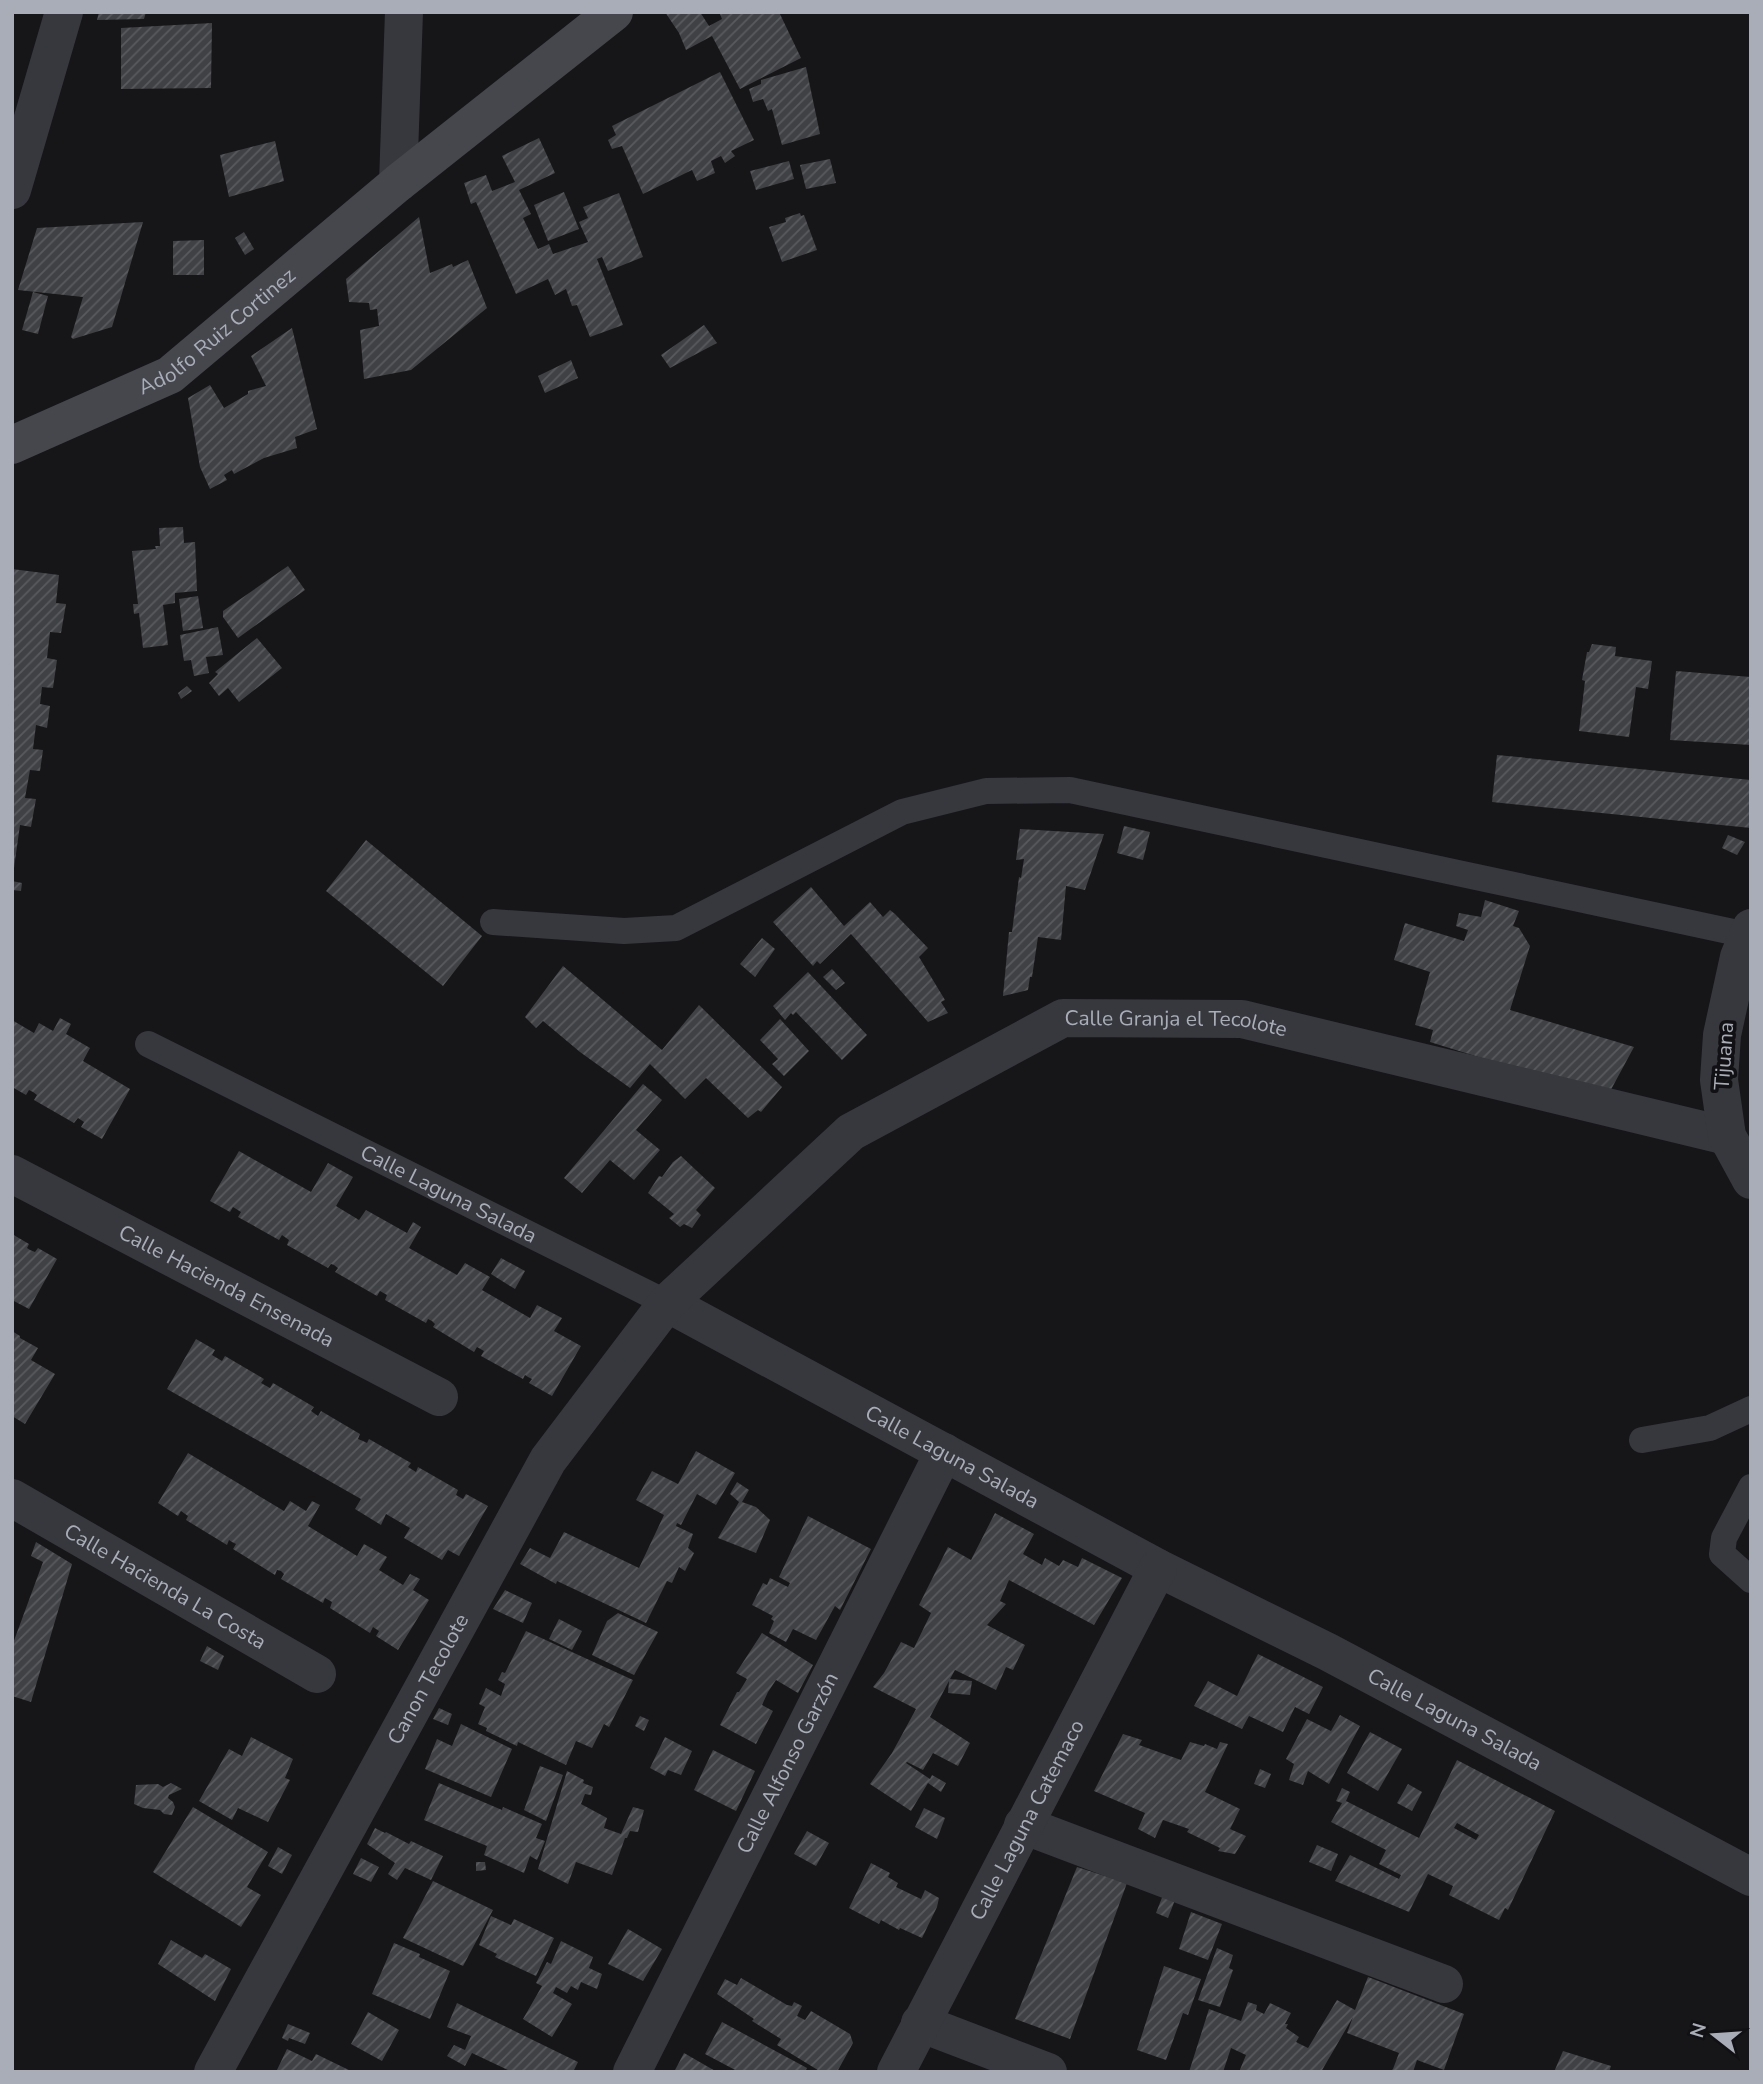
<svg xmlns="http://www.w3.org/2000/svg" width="1763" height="2084" font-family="'Nunito Sans',sans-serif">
	<defs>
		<pattern id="building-hatch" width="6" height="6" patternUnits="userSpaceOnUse" patternTransform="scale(1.75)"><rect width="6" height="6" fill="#404145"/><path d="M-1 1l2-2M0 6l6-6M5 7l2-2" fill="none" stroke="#595a5e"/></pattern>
	</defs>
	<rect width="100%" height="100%" fill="#161618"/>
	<g fill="url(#building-hatch)" fill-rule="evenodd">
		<polygon points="99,12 146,12 144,19 97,20"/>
		<polygon points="665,12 700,12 709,26 722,19 720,14 723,12 779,12 801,58 740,89 712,36 686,50 679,33"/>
		<polygon points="212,23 211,88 121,89 121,28"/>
		<polygon points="806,67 820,134 782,145 772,109 768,111 763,99 753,102 749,89 761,84 761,80"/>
		<polygon points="720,72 754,140 731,151 735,156 725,163 721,156 711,161 715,173 697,181 692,170 643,194 622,146 612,149 608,140 616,135 612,126"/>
		<polygon points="539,138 555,173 519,190 531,214 523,218 538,249 549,244 553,254 588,242 579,222 588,218 583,207 619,193 643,257 608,271 602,257 597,259 623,325 590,337 577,305 572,306 566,289 555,295 548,279 516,294 476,202 471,204 464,183 486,175 492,191 515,182 502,156"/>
		<polygon points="275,141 284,181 229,197 220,155"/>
		<polygon points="830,159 836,183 806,189 800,165"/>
		<polygon points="789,161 794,179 756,190 750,171"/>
		<polygon points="564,192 579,229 548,241 534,205"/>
		<polygon points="800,213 801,216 804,215 817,250 782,262 769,227 786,222 785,218"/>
		<polygon points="419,217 430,273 452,264 453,267 468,260 487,308 411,370 364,379 360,330 379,326 377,309 370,310 369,303 349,302 346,279"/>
		<polygon points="143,222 112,327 73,339 71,337 83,297 18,290 37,228"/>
		<polygon points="244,232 254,249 245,255 235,238"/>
		<polygon points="204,240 204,275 173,275 173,241"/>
		<polygon points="33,292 48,296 38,334 22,330"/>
		<polygon points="704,325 717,343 670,368 661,355"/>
		<polygon points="292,328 317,429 295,437 297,448 264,458 234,474 232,470 224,475 227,480 210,489 200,467 188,398 210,385 224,408 248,394 248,391 266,386 251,356"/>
		<polygon points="571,360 578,378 545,393 538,376"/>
		<polygon points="183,527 184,543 195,542 197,591 175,593 175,603 163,605 168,645 143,648 139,613 134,614 133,604 138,604 132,551 156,549 155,546 160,546 159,528"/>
		<polygon points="288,566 305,590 238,638 223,617 223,611"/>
		<polygon points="12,569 59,575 56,603 66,604 61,633 50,632 47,658 57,660 53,688 42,687 40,704 50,706 47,728 36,725 33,749 43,750 40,771 30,770 25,798 36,799 31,827 20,825 14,868 12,868"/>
		<polygon points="198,596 203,628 183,631 179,599"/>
		<polygon points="218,627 223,655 206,657 209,673 194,676 191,660 184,661 180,635"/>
		<polygon points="257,638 282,668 239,702 228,688 219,696 209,683 218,674 215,672"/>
		<polygon points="1592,644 1616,647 1615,656 1652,661 1648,689 1636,687 1629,737 1579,731 1585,681 1582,680 1587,652 1589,652"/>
		<polygon points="1676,671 1751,677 1751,745 1670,740"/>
		<polygon points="187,686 192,691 181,699 178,693"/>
		<polygon points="1497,755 1751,780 1751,828 1492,802"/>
		<polygon points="1124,826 1150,832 1143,860 1117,853"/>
		<polygon points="1020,829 1104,834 1085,890 1066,886 1061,940 1038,937 1032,977 1030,977 1028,990 1003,996 1009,932 1012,932 1019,877 1021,878 1024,859 1016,860"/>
		<polygon points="1728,835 1745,842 1737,855 1722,848"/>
		<polygon points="366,840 482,936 443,986 326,891"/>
		<polygon points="12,881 22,883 21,891 12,890"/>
		<polygon points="811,887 844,926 870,902 883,917 890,910 895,914 928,948 919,957 945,1000 941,1002 948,1013 928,1022 851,934 820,964 817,961 813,966 773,922"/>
		<polygon points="1485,900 1519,911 1513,926 1519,928 1530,946 1510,1010 1634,1047 1607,1097 1430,1042 1433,1030 1415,1025 1430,972 1394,960 1405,923 1464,941 1468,930 1456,926 1459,913 1481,917"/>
		<polygon points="762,938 775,949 755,977 740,964"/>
		<polygon points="563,966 662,1050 699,1005 782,1087 761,1112 758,1110 748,1118 706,1078 685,1099 650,1064 630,1088 580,1052 543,1021 536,1028 525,1017"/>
		<polygon points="832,969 845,983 836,990 823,977"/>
		<polygon points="808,972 867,1035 842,1060 796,1012 793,1015 791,1013 785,1020 773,1006"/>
		<polygon points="60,1018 71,1024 66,1034 90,1048 83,1061 130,1089 102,1139 81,1127 84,1122 78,1118 74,1123 34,1100 37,1095 33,1092 29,1090 26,1095 12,1087 12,1020 34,1033 39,1023 53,1031"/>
		<polygon points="780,1019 809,1051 784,1076 772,1064 778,1059 760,1040"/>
		<polygon points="643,1084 662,1100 636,1130 660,1150 634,1180 610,1160 582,1193 564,1178"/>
		<polygon points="239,1151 311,1192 328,1163 353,1177 336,1206 359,1220 366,1210 407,1233 413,1222 421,1227 409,1248 457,1275 465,1263 490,1277 482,1290 530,1318 537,1305 562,1318 554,1331 581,1346 552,1396 529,1383 532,1379 528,1377 525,1375 523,1379 481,1356 484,1351 477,1347 474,1352 433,1327 435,1324 432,1321 428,1319 426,1323 385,1300 387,1295 380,1291 377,1296 335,1272 338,1268 334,1265 331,1264 328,1268 287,1245 289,1240 282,1235 279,1240 238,1217 241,1212 233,1207 230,1212 210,1201"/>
		<polygon points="681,1156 715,1188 696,1210 701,1215 692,1228 684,1224 680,1227 669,1218 674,1214 648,1193 659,1176 662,1177 673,1162"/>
		<polygon points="12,1234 29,1244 27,1248 30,1250 35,1252 38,1248 57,1259 29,1309 12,1300"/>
		<polygon points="501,1258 525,1271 515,1289 491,1274"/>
		<polygon points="12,1331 20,1336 20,1338 38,1348 31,1360 55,1374 25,1424 12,1416"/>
		<polygon points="196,1339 215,1350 212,1355 222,1361 225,1356 264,1379 261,1383 270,1388 273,1383 314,1407 311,1411 318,1416 321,1411 360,1434 358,1439 363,1441 367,1443 369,1439 411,1463 408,1467 416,1472 418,1467 458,1490 456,1495 463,1499 466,1494 488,1506 459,1556 448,1550 442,1560 404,1538 410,1528 386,1514 381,1525 355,1509 361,1499 167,1389"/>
		<polygon points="696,1451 735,1473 716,1505 697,1494 681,1525 677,1523 676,1526 693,1534 688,1548 694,1553 685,1571 679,1567 672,1583 667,1581 646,1623 557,1581 556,1584 520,1564 530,1548 550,1558 564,1532 639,1568 664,1515 636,1500 652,1471 678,1484"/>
		<polygon points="188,1453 284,1511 290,1501 306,1511 312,1501 320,1505 308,1526 357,1556 364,1544 387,1557 379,1570 403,1585 410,1574 420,1579 413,1590 429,1600 398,1650 376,1636 379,1631 373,1627 370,1633 330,1608 332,1602 325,1598 323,1603 281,1579 284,1574 281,1571 277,1570 275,1575 233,1549 236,1544 232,1542 229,1540 227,1545 186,1520 188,1516 181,1511 178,1516 158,1503"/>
		<polygon points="737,1482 749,1490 742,1502 756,1507 770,1520 756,1553 718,1538 739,1502 730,1494"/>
		<polygon points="995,1513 1034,1534 1023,1554 1042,1565 1045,1558 1059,1566 1063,1560 1078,1567 1082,1558 1122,1578 1094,1625 1009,1580 1000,1601 1006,1604 987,1625 1025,1645 1013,1670 1006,1667 996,1690 955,1670 950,1679 972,1681 970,1695 948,1693 949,1681 930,1717 970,1743 958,1766 933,1753 923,1770 907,1762 906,1763 930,1779 932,1775 946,1783 941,1792 928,1783 911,1811 870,1784 892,1753 916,1709 873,1687 884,1673 901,1642 914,1648 931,1613 919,1605 948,1547 971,1560"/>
		<polygon points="808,1516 871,1549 840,1610 835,1606 816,1640 793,1629 786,1642 769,1633 774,1621 771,1619 773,1616 752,1605 763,1583 767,1585 770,1578 788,1587 790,1583 779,1577"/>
		<polygon points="36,1542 72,1564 31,1702 12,1696 12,1646 43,1562 31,1556"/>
		<polygon points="505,1590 532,1603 523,1623 493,1609"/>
		<polygon points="618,1613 658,1632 634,1675 592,1655 607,1621"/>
		<polygon points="559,1619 582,1631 572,1650 549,1639"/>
		<polygon points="526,1631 633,1680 609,1727 604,1724 592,1748 576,1741 566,1765 518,1742 517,1746 486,1731 487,1728 478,1724 485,1707 479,1704 486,1688 501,1696 505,1684 498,1680 502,1672 505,1673"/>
		<polygon points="762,1633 813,1665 798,1693 776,1680 768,1692 762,1705 773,1711 756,1744 720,1725 737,1692 739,1692 747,1679 736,1673"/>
		<polygon points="207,1646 224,1656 218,1670 200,1661"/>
		<polygon points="1258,1654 1323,1687 1309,1714 1295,1707 1283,1732 1249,1716 1242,1729 1194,1706 1208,1681 1237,1696"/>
		<polygon points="439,1708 452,1714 448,1725 433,1719"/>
		<polygon points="1340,1715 1360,1726 1329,1784 1308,1771 1303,1785 1289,1780 1294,1764 1286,1759 1307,1719 1331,1731"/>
		<polygon points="640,1716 649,1720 644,1731 635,1726"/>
		<polygon points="461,1724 512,1749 491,1797 425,1769 437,1739 452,1746"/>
		<polygon points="1370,1732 1402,1749 1378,1791 1347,1773"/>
		<polygon points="1123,1734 1142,1740 1139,1745 1181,1760 1190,1742 1204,1746 1205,1744 1217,1749 1220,1742 1228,1744 1205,1792 1240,1809 1230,1829 1246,1836 1235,1854 1218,1851 1220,1848 1187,1832 1189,1829 1163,1820 1155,1838 1138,1829 1145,1813 1094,1791"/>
		<polygon points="251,1737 293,1759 285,1778 290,1780 268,1822 238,1808 232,1820 199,1801 229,1749 242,1756"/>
		<polygon points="665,1737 692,1751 681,1775 668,1770 665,1776 650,1768"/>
		<polygon points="713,1750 755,1771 736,1811 694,1790"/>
		<path d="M 1457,1760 L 1555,1811 L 1508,1910 L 1505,1908 L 1499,1920 L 1449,1895 L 1453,1886 L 1428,1874 L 1409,1912 L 1335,1881 L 1350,1855 L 1399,1879 L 1401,1875 L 1379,1864 L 1386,1850 L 1331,1822 L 1342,1803 L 1336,1801 L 1342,1788 L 1350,1792 L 1346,1801 L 1419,1838 ZM 1457,1823 L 1479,1835 L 1476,1840 L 1454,1828 Z"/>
		<polygon points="540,1766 563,1775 546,1821 524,1810"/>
		<polygon points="1260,1769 1271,1774 1265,1788 1254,1784"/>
		<polygon points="567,1771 584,1780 583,1783 593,1787 591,1795 585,1794 581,1804 607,1818 604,1828 621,1834 633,1807 644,1810 638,1832 630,1831 627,1838 625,1838 612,1875 576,1862 568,1884 538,1869"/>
		<polygon points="171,1783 182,1789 169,1795 168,1798 173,1802 175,1807 172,1815 164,1814 160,1810 143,1808 134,1804 136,1785 158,1784 163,1787"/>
		<polygon points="439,1783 502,1810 503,1807 542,1824 536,1838 545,1841 537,1860 530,1856 524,1873 484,1855 487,1846 424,1820"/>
		<polygon points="1408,1784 1422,1792 1412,1811 1397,1803"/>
		<polygon points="193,1807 268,1852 247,1887 261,1895 241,1927 153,1872"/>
		<polygon points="924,1808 945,1818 937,1839 915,1827"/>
		<polygon points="375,1828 385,1833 386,1832 409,1844 411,1841 443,1856 431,1880 405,1868 397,1880 388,1874 395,1863 367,1844"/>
		<polygon points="807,1831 829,1843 816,1866 794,1854"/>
		<polygon points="1317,1845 1338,1854 1331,1871 1309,1862"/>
		<polygon points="278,1847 292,1855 282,1874 268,1866"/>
		<polygon points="361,1858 379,1867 371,1882 353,1874"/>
		<polygon points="476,1862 485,1862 486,1870 476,1871"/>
		<polygon points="871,1863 890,1873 888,1877 898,1883 896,1887 921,1899 925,1890 939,1898 937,1907 922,1938 900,1928 899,1930 881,1920 879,1924 849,1908"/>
		<polygon points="1077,1867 1127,1883 1070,2039 1015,2019"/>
		<polygon points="433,1881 493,1910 463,1966 403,1938"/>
		<polygon points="1163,1895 1175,1900 1168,1918 1156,1913"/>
		<polygon points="1191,1912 1222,1924 1208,1960 1179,1949"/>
		<polygon points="491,1916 511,1925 514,1919 554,1938 536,1976 495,1957 497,1954 479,1945"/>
		<polygon points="628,1929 662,1949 643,1981 608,1964"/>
		<polygon points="171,1940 202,1958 205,1954 231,1969 215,2001 158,1964"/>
		<polygon points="561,1941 593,1957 589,1968 602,1974 597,1989 581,1982 578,1990 571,1986 567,1993 556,1987 553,1993 572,2004 552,2037 523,2019 542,1986 536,1983 547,1962 551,1964"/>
		<polygon points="394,1943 420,1954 419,1957 450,1971 430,2019 372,1994"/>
		<polygon points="1217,1948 1233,1955 1229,1968 1233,1970 1220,2007 1198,2000"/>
		<polygon points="1164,1966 1201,1979 1188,2015 1183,2013 1166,2060 1137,2050"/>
		<polygon points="1368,1977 1464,2014 1444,2070 1417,2060 1413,2072 1390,2072 1393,2069 1399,2053 1347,2033 1353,2017 1321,2072 1239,2072 1246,2055 1231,2048 1223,2072 1189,2072 1209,2009 1241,2021 1248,2002 1257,2005 1256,2010 1264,2014 1270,2003 1291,2013 1285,2024 1288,2024 1286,2028 1299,2037 1296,2042 1308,2048 1337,2000 1355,2010"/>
		<polygon points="741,1978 787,2005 792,2006 794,2002 802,2006 797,2016 805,2020 811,2011 850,2034 853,2043 837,2072 821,2072 777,2045 781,2039 752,2021 754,2019 717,1994 725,1979 737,1985"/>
		<polygon points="457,2003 578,2062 573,2072 512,2072 472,2053 465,2066 447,2056 454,2045 465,2050 471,2036 447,2027"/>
		<polygon points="368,2012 399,2030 382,2061 351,2044"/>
		<polygon points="722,2022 807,2068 805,2072 739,2072 705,2054"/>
		<polygon points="288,2024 310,2033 305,2044 289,2038 288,2041 282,2038"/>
		<polygon points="287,2049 312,2061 316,2054 353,2072 276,2072"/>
		<polygon points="1563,2051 1611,2066 1609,2072 1554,2072"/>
		<polygon points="684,2053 717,2072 674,2072"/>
	</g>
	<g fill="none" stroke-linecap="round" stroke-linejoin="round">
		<g stroke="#37383d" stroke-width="26">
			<polyline points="493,922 624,931 676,928 902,812 986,791 1070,790 1747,935"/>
			<path id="s1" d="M 148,1044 L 667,1303"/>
			<polyline points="1642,1440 1710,1428 1751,1409"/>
			<polyline points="1751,1487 1724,1538 1722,1554 1751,1580"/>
		</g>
		<g stroke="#37383d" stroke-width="38">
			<polyline points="398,183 404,12"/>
			<polyline points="12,190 64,12"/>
			<path id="s2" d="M 12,1174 L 439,1397"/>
			<path id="s3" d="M 667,1303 L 1158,1568 L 1328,1652 L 1751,1877"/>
			<path id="s4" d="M 12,1498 L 317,1674"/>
			<polyline points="1023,1825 1444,1984"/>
			<polyline points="920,2023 1048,2072"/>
			<path id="s5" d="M 213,2072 L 548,1460 L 667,1303 L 851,1132 L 1063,1018 L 1242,1019 L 1727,1136"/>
			<path id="s6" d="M 632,2072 L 944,1452"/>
			<path id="s7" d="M 896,2072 L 1158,1568"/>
		</g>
		<polyline stroke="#37383d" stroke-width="38" points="1751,928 1739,957 1722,1035 1719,1080 1727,1136 1751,1180"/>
		<path stroke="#45474d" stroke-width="38" id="s8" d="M 12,445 L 170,375 L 398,183 L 614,12"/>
	</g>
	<g text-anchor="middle" stroke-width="7" stroke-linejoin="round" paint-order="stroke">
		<g font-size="21" fill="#a8adb8" stroke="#111113">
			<text dy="7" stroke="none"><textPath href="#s8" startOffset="236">Adolfo Ruiz Cortinez</textPath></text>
			<text dy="7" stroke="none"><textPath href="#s5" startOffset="1500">Calle Granja el Tecolote</textPath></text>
			<text transform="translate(1724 1056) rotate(-86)" y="7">Tijuana</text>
			<text dy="7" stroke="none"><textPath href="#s1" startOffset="336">Calle Laguna Salada</textPath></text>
			<text dy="7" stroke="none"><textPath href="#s2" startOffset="242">Calle Hacienda Ensenada</textPath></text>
			<text dy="7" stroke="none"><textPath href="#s3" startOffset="324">Calle Laguna Salada</textPath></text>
			<text dy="7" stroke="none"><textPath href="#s4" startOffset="177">Calle Hacienda La Costa</textPath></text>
			<text dy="7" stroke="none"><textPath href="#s5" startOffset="448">Canon Tecolote</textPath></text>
			<text dy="7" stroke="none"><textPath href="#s3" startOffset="891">Calle Laguna Salada</textPath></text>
			<text dy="7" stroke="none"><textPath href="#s6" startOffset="346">Calle Alfonso Garzón</textPath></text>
			<text dy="7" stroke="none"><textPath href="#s7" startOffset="284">Calle Laguna Catemaco</textPath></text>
		</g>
	</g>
	<rect width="1763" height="2084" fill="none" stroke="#a8adb8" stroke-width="28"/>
	<g transform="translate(1714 2035) rotate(287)" stroke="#111113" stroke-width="5" paint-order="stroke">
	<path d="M0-5L12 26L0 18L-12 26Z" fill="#a8adb8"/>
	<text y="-10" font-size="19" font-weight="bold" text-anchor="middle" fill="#a8adb8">N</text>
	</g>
</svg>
